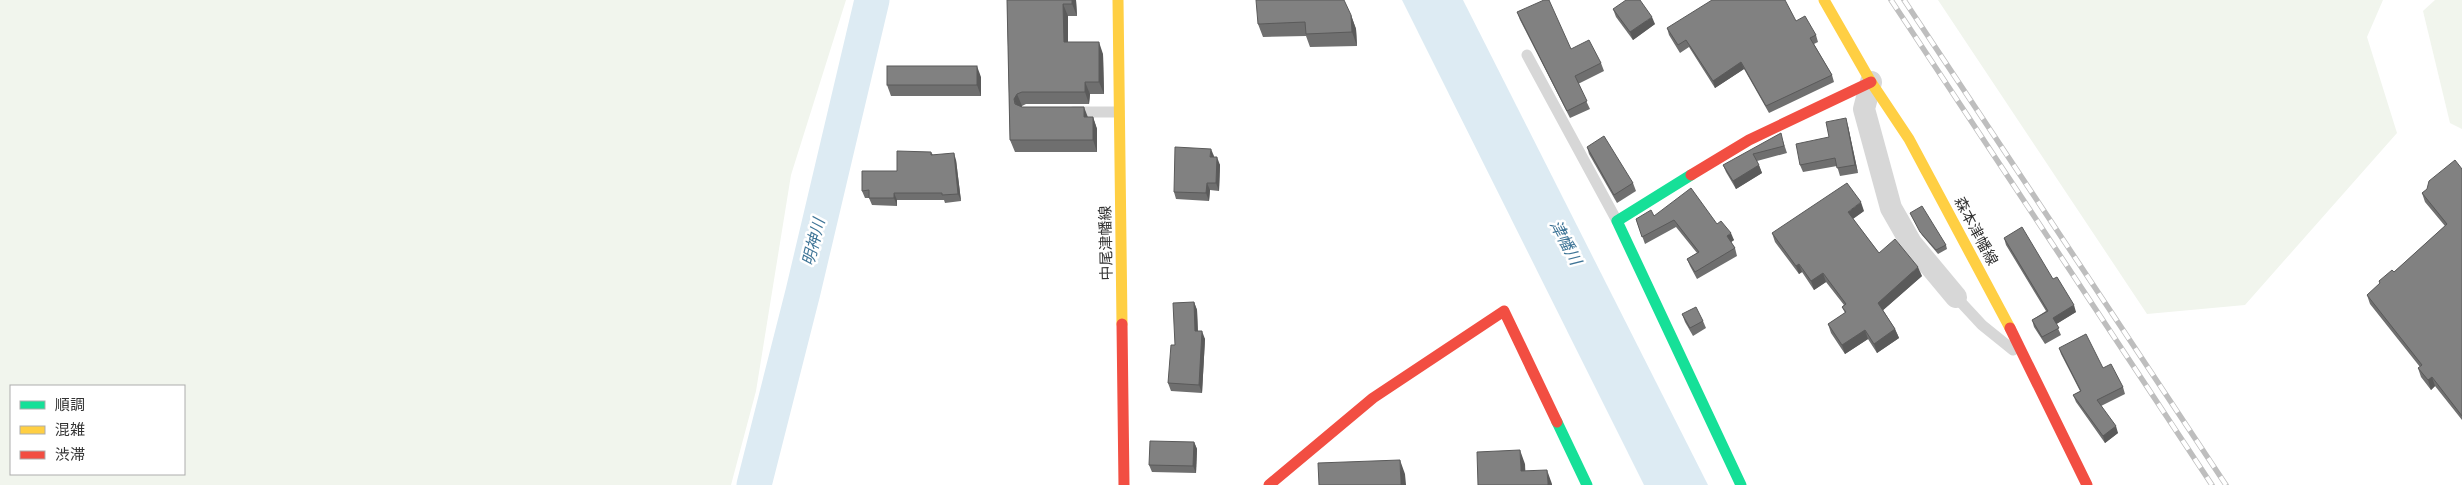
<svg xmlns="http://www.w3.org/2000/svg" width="2462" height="485" font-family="'PT Sans','Noto Sans JP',sans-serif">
	<rect width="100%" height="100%" fill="#fff"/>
	<g fill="#f1f5ed" fill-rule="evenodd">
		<path d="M 0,0 L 846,0 L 791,175 L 756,391 L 731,485 L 0,485 ZM 11,386 L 184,386 L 184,474 L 11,474 Z"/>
		<polygon points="1938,0 2383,0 2367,37 2397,133 2245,305 2147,314"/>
		<polygon points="2435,0 2462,0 2462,129 2450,123 2423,11"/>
	</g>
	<polygon fill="#ddebf3" points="1402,0 1463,0 1708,485 1644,485"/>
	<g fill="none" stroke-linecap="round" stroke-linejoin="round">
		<polyline stroke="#ddebf3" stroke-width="35" points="754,485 803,292 872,0"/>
		<g stroke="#d7d7d7" stroke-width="11">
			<polyline points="1527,55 1617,221"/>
			<polyline points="1073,112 1119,112"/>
			<polyline points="1956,297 1982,325 2013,350"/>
		</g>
		<polyline stroke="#d7d7d7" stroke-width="22" points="1871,82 1864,109 1891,208 1911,243 1956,297"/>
		<g stroke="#16e098" stroke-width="11">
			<polyline points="1691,175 1617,221 1741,485"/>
			<polyline points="1557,422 1587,485"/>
		</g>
		<g stroke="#ffcf43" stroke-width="11">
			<polyline points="1118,0 1122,324"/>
			<polyline points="1824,0 1871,82 1909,139 2010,328"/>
		</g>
		<g stroke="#f24e42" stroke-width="11">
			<polyline points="1691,175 1749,140 1871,82"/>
			<polyline points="1122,324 1124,485"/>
			<polyline points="2010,328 2087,485"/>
			<polyline points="1269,485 1373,398 1504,311 1557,422"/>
		</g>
		<defs>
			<g id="rail">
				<polyline points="1891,0 2212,485"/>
				<polyline points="1904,0 2226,485"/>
			</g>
		</defs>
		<use href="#rail" stroke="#bebebe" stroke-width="5.5"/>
		<use href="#rail" stroke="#fff" stroke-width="4" stroke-dasharray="11" stroke-linecap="butt"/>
	</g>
	<g fill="#6f6f6f">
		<polygon points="1007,0 1076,0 1077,16 1068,16 1068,42 1103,54 1104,94 1090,94 1089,104 1026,104 1022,106 1021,107 1088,117 1093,117 1097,129 1097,152 1015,152 1010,140"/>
		<polygon points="1613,9 1655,24 1633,40 1616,17"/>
		<polygon points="1517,12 1571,49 1601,63 1604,71 1578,84 1590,109 1570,118 1520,20"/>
		<polygon points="1351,15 1356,29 1357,46 1310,47 1306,36 1263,37 1258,24"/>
		<polygon points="1796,21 1816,35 1818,42 1814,44 1832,75 1834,82 1769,113 1744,69 1715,88 1689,47 1680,53 1669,35 1667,28"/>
		<polygon points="981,77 981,96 891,96 887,85"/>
		<polygon points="1848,126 1858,173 1840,176 1837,166 1803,172 1800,165 1829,137"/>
		<polygon points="1783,141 1787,153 1757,161 1762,173 1736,189 1726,172 1723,165"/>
		<polygon points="1587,147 1633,183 1636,191 1617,203 1589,154"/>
		<polygon points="931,152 933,155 956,160 961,201 945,203 944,200 897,200 897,206 872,205 869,198 865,198 862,191"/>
		<polygon points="1214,157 1220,165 1219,191 1210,190 1209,201 1176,199 1174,192"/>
		<polygon points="2462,169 2462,420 2435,386 2431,390 2421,377 2418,368 2420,367 2370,304 2367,295 2380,284 2379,281 2394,272 2445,226 2425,202 2422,193"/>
		<polygon points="1864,211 1853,219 1879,253 1922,276 1883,310 1895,329 1899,338 1877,353 1868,339 1845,354 1831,333 1828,324 1845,313 1842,307 1844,305 1826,282 1814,290 1802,272 1799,274 1775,242 1772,233"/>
		<polygon points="1910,213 1946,245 1947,249 1938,254 1922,235"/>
		<polygon points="1654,216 1717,224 1734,240 1731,242 1735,248 1737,256 1697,279 1690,266 1687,259 1697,253 1676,227 1645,244 1636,219"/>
		<polygon points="2004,238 2053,279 2076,312 2056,324 2061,335 2045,344 2034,327 2032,320 2046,311 2006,245"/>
		<polygon points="1194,302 1197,310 1198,331 1205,339 1202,393 1171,391 1168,383 1175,345"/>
		<polygon points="1682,314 1703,321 1706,328 1693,336 1685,322"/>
		<polygon points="2059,348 2103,368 2123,387 2125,394 2101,406 2118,433 2105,443 2076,402 2073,395 2080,391 2061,354"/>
		<polygon points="1194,442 1197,449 1196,473 1152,472 1149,465"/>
	</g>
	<g fill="#5a5a5a">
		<polygon points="1072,0 1076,0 1077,16 1072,4"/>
		<polygon points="1063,4 1068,16 1068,54 1064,42"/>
		<polygon points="1351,15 1356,29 1357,46 1352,32"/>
		<polygon points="1652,17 1655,24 1633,40 1630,32"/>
		<polygon points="1099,42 1103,54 1104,94 1099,82"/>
		<polygon points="1741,62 1744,69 1715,88 1713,81"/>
		<polygon points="977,66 981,77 981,96 977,85"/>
		<polygon points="1085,82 1090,94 1089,104 1085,92"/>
		<polygon points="1017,94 1022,106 1019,112 1020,116 1014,99"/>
		<polygon points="1084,107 1089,120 1084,117"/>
		<polygon points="1093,117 1097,129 1097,152 1093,140"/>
		<polygon points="1846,118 1848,126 1858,173 1855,165"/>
		<polygon points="1211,149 1214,156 1213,164 1210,157"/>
		<polygon points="954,153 956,160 961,201 958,194"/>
		<polygon points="1217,157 1220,165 1219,191 1216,183"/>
		<polygon points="1759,165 1762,173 1736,189 1733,181"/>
		<polygon points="1207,183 1210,190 1209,201 1206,193"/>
		<polygon points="894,193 897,200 897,206 894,198"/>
		<polygon points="1861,202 1864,211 1851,220 1848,212"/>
		<polygon points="1731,233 1734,240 1730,243 1727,236"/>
		<polygon points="1799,264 1802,272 1799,274 1796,266"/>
		<polygon points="1918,267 1922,276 1881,312 1878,303"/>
		<polygon points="1823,273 1826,282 1814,290 1811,281"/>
		<polygon points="1194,302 1197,310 1198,339 1195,331"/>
		<polygon points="2074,305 2076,312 2055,325 2053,318"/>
		<polygon points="1895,329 1899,338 1877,353 1874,344"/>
		<polygon points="1865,330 1868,339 1845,354 1842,345"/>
		<polygon points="1202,331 1205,339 1202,393 1199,385"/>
		<polygon points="2432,377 2435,386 2431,390 2428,380"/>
		<polygon points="2116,426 2118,433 2105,443 2103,436"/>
		<polygon points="1194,442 1197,449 1196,473 1193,466"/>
		<polygon points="1520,450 1525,464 1526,485 1521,471"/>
		<polygon points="1400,460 1405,474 1406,485 1401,485"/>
		<polygon points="1547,470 1552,484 1552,485 1548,485"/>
	</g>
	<g fill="#818181" stroke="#5a5a5a">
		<polygon points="1007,0 1072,0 1072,4 1063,4 1064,42 1099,42 1099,82 1085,82 1085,92 1022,92 1017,94 1014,99 1015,104 1022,107 1084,107 1084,117 1093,117 1093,140 1010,140"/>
		<polygon points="1256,0 1344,0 1351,15 1352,32 1306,34 1305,22 1258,24"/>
		<polygon points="1544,0 1549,0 1571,49 1589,40 1601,63 1575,76 1587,101 1567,111 1517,12"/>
		<polygon points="1626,0 1640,0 1652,17 1630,32 1613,9"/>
		<polygon points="1712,0 1785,0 1796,21 1805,16 1816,35 1810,38 1832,75 1766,106 1741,62 1713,81 1686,40 1678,45 1667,28"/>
		<rect x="887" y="66" width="90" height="19"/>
		<polygon points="1846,118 1855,165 1837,168 1835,158 1800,165 1796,144 1829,137 1826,122"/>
		<polygon points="1781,133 1784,146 1753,154 1759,165 1733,181 1723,165"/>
		<polygon points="1604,136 1633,183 1614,195 1587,147"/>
		<polygon points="1175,147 1211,149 1210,157 1217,157 1216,183 1207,183 1206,193 1174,192"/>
		<polygon points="897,151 931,152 931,155 954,153 958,194 942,195 942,193 894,193 894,198 869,198 869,190 862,191 862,171 897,171"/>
		<polygon points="2455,160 2462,169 2462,416 2432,377 2428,380 2418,368 2422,365 2367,295 2380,283 2379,281 2392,270 2394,272 2447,224 2422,193 2427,189 2429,181"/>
		<polygon points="1847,183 1861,202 1848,212 1879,253 1895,239 1918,267 1878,303 1895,329 1874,344 1865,330 1842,345 1828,324 1846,312 1842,307 1846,304 1823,273 1811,281 1799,264 1796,266 1772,233"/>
		<polygon points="1691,188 1717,224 1721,221 1731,233 1727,236 1735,248 1695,272 1687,259 1699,252 1674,220 1642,237 1636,219 1651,210 1654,216"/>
		<polygon points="1922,206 1946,245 1936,250 1920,232 1910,213"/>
		<polygon points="2022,227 2053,279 2057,277 2074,305 2053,318 2059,328 2042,337 2032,320 2048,311 2004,238"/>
		<polygon points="1194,302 1195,331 1202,331 1199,385 1168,383 1171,345 1175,345 1173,303"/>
		<polygon points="1696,307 1703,321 1690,328 1682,314"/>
		<polygon points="2086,334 2103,368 2111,364 2123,387 2097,400 2116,426 2103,436 2073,395 2081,391 2059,348"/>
		<polygon points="1150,441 1194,442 1193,466 1149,465"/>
		<polygon points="1520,450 1521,471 1547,470 1548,485 1478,485 1477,452"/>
		<polygon points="1400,460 1401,485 1319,485 1318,463"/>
	</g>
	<g text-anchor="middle" stroke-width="5" stroke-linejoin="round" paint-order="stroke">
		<g font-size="15" fill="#333" stroke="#fff">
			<text transform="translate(1976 231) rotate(62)" y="5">森本津幡線</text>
			<text transform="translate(1106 243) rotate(-91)" y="5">中尾津幡線</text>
		</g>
		<g font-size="16" font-style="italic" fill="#3f7597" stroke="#fff">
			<text transform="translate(813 242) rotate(-76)" y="6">明神川</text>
			<text transform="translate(1566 242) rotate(62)" y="6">津幡川</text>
		</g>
	</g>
	<rect x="10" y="385" width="175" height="90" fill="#ffffff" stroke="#adadad"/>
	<rect x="20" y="401" width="25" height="8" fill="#16e098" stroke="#adadad"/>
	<text x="55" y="410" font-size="15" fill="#333333">順調</text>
	<rect x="20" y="426" width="25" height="8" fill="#ffcf43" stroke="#adadad"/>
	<text x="55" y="435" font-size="15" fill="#333333">混雑</text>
	<rect x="20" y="451" width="25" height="8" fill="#f24e42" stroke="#adadad"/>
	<text x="55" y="460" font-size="15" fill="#333333">渋滞</text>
</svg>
